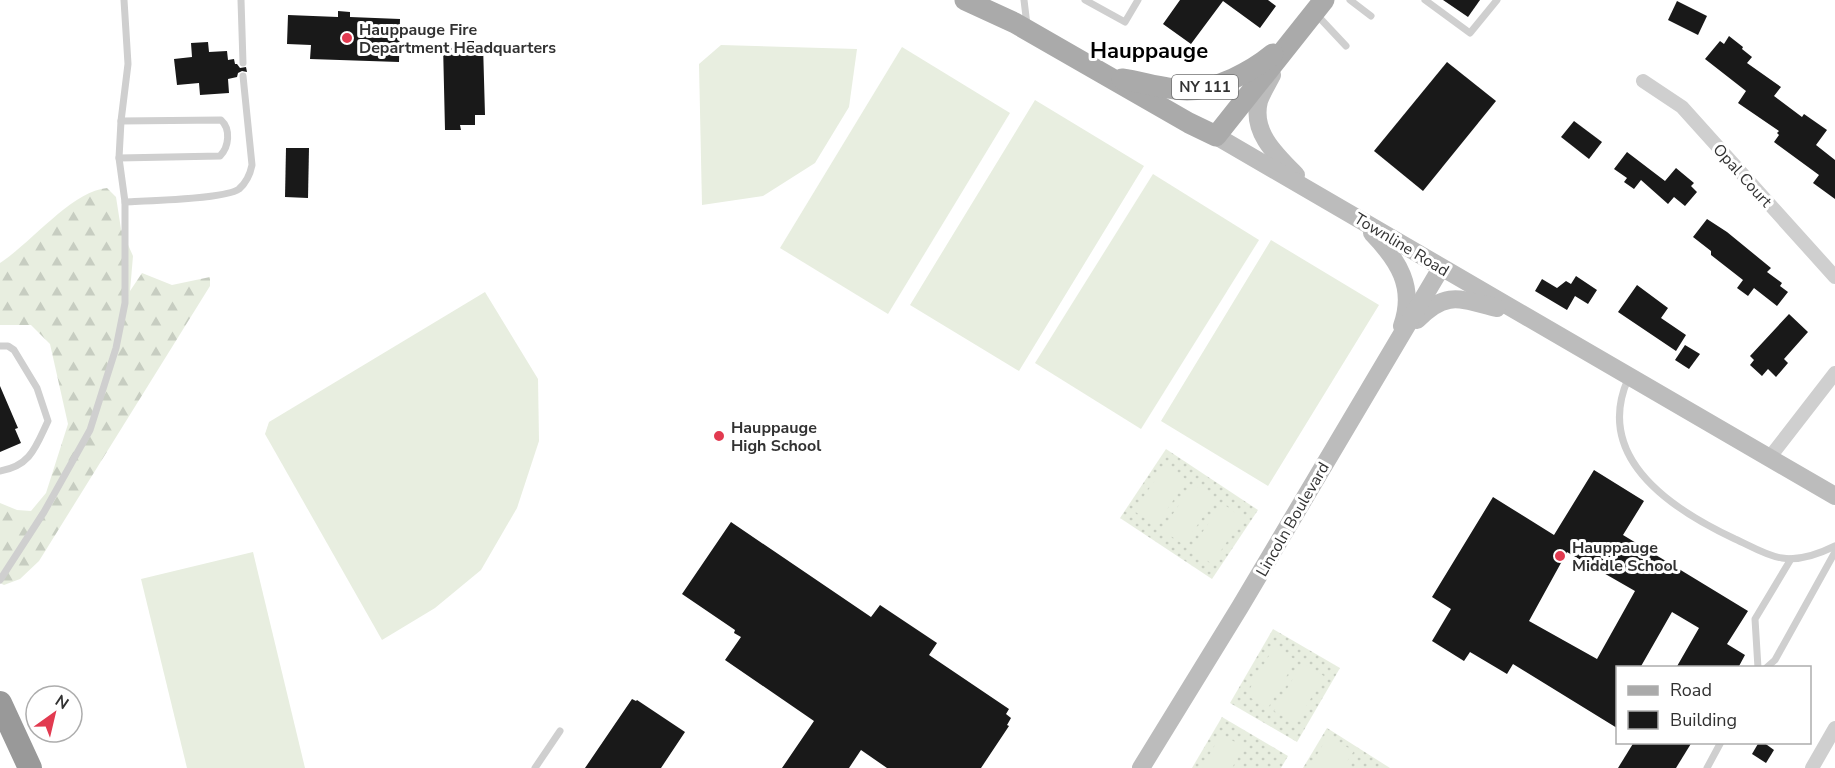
<svg xmlns="http://www.w3.org/2000/svg" width="1835" height="768" font-family="'Nunito Sans',sans-serif">
	<defs>
		<pattern id="grass-dots" width="8" height="8" patternUnits="userSpaceOnUse" patternTransform="scale(1.5)"><rect width="8" height="8" fill="#e8eee0"/><path d="M2 2h.1M6 6h.1" fill="none" stroke="#c7cdc1" stroke-width="1.8" stroke-linecap="round"/></pattern>
		<pattern id="forest-firs" width="22" height="20" patternUnits="userSpaceOnUse" patternTransform="scale(1.5)"><rect width="22" height="20" fill="#e8eee0"/><path d="M5 1l3.5 6h-7zM16 11l3.5 6h-7z" fill="#c7cdc1"/></pattern>
	</defs>
	<rect width="100%" height="100%" fill="#fff"/>
	<g fill="url(#grass-dots)">
		<polygon points="1166,449 1258,510 1212,579 1120,518"/>
		<polygon points="1273,629 1340,668 1297,742 1230,703"/>
		<polygon points="1222,717 1288,756 1281,768 1192,768"/>
		<polygon points="1327,728 1390,768 1303,768"/>
	</g>
	<path fill="url(#forest-firs)" d="M 107,188 L 116,197 L 121,229 L 133,256 L 130,291 L 142,273 L 172,285 L 210,277 L 210,286 L 39,561 L 20,579 L 4,585 L 0,583 L 0,503 L 17,510 L 31,511 L 46,493 L 68,424 L 50,344 L 31,325 L 0,325 L 0,263 C 31,243 72,191 107,188 Z"/>
	<g fill="#e8eee0">
		<polygon points="721,45 857,49 849,107 815,163 763,196 702,205 699,64"/>
		<polygon points="902,47 1010,113 888,314 780,248"/>
		<polygon points="1035,100 1144,166 1019,371 910,305"/>
		<polygon points="1153,174 1259,240 1141,429 1035,363"/>
		<polygon points="1271,240 1379,305 1268,486 1161,421"/>
		<polygon points="485,292 538,379 539,441 517,508 481,570 435,608 382,640 265,434 269,422"/>
		<polygon points="1165,465 1187,480 1156,526 1134,511"/>
		<polygon points="1193,484 1215,499 1184,545 1162,530"/>
		<polygon points="1222,503 1243,518 1212,564 1191,549"/>
		<polygon points="253,552 305,768 187,768 141,579"/>
		<polygon points="1274,647 1296,660 1268,708 1246,695"/>
		<polygon points="1302,663 1324,676 1296,724 1274,711"/>
		<polygon points="1221,734 1244,747 1232,768 1202,768"/>
		<polygon points="1328,736 1354,751 1343,768 1309,768"/>
	</g>
	<g fill="#191919" fill-rule="evenodd">
		<polygon points="1180,0 1268,0 1276,6 1260,28 1223,1 1191,44 1163,24"/>
		<polygon points="1443,0 1480,0 1468,17"/>
		<polygon points="1677,1 1707,16 1698,35 1668,20"/>
		<polygon points="338,11 350,12 350,17 400,19 399,62 310,59 311,45 287,44 288,15 338,17"/>
		<polygon points="1729,36 1743,47 1742,49 1752,57 1747,63 1781,87 1774,96 1802,117 1804,114 1827,130 1816,145 1835,160 1835,199 1813,183 1819,175 1774,142 1779,135 1777,133 1779,131 1738,103 1746,91 1705,59 1720,41 1724,44"/>
		<polygon points="452,41 474,41 474,44 483,44 485,115 475,115 475,125 460,125 461,130 445,130 443,44 452,44"/>
		<polygon points="208,42 209,52 227,51 228,60 234,59 235,64 237,64 240,68 246,67 247,72 242,71 238,73 237,77 228,79 229,93 200,95 199,83 177,85 174,59 192,57 191,43"/>
		<polygon points="1447,62 1496,101 1423,191 1374,151"/>
		<polygon points="1574,121 1602,142 1589,159 1561,137"/>
		<polygon points="286,148 309,148 308,198 285,197"/>
		<polygon points="1627,152 1665,181 1676,168 1694,183 1691,186 1697,192 1685,206 1674,197 1668,204 1641,180 1634,189 1624,182 1627,178 1614,169"/>
		<polygon points="1707,219 1727,232 1771,268 1767,272 1782,283 1780,286 1788,292 1777,306 1754,288 1748,296 1737,288 1743,280 1711,255 1711,251 1693,237"/>
		<polygon points="1576,276 1597,290 1588,304 1575,296 1567,310 1535,291 1542,279 1557,288 1566,281 1571,284"/>
		<polygon points="1637,285 1668,308 1661,318 1686,335 1676,351 1618,312"/>
		<polygon points="1789,314 1808,332 1784,359 1788,363 1776,377 1768,369 1762,376 1750,365 1754,360 1750,356"/>
		<polygon points="1685,345 1700,354 1689,369 1675,360"/>
		<polygon points="0,386 18,428 15,429 21,443 0,452"/>
		<path d="M 1594,470 L 1644,501 L 1623,535 L 1748,611 L 1727,644 L 1745,655 L 1738,668 L 1676,668 L 1699,628 L 1672,612 L 1640,668 L 1617,668 L 1617,728 L 1513,664 L 1507,674 L 1470,652 L 1464,661 L 1432,641 L 1451,609 L 1432,597 L 1493,497 L 1554,535 ZM 1567,552 L 1635,591 L 1597,659 L 1529,621 Z"/>
		<polygon points="731,522 871,617 880,605 937,643 929,655 1009,709 1006,714 1011,718 1007,725 1009,726 981,768 887,768 861,750 849,768 782,768 814,721 725,660 741,637 734,633 735,630 682,594"/>
		<polygon points="632,699 636,701 637,700 685,732 661,768 585,768"/>
		<polygon points="1634,742 1692,742 1676,768 1618,768"/>
		<polygon points="1759,742 1763,742 1774,750 1766,763 1752,754"/>
	</g>
	<g fill="none" stroke-linecap="round" stroke-linejoin="round">
		<g stroke="#cfcfcf" stroke-width="7">
			<polyline points="241,0 243,63"/>
			<polyline points="1024,0 1027,25"/>
			<polyline points="1085,0 1125,22 1138,0"/>
			<polyline points="1350,0 1371,16"/>
			<polyline points="1425,0 1470,33 1497,0"/>
			<polyline points="1316,14 1346,46"/>
			<path d="M 119,158 L 220,156 C 229,147 231,129 221,120 L 121,121"/>
			<path d="M 125,202 C 145,201 226,199 239,189 C 247,182 250,175 252,165 L 243,76"/>
			<path d="M 0,346 L 8,346 L 14,350 L 37,388 L 48,421 C 36,446 31,466 0,471"/>
			<path d="M 1628,379 C 1593,459 1673,510 1735,539 C 1749,545 1766,556 1782,558 C 1800,561 1819,554 1835,546"/>
			<polyline points="0,580 44,512 90,430 116,348 125,303 125,202 119,158 121,121 128,64 124,0"/>
			<polyline points="1758,668 1755,619 1791,559"/>
			<polyline points="1766,668 1775,660 1835,552"/>
			<polyline points="535,768 560,731"/>
			<polyline points="1707,768 1721,742"/>
		</g>
		<g stroke="#cfcfcf" stroke-width="14">
			<polyline points="1643,81 1682,107 1835,277"/>
			<polyline points="1770,457 1835,373"/>
			<polyline points="1812,768 1835,728"/>
		</g>
		<g stroke="#bcbcbc" stroke-width="18">
			<path d="M 1272,75 C 1268,83 1262,92 1259,101 C 1251,132 1276,155 1296,175"/>
			<polyline points="1216,136 1835,496"/>
			<path d="M 1372,233 C 1398,260 1416,287 1402,326"/>
			<path d="M 1417,320 C 1446,290 1460,299 1497,308"/>
			<polyline points="1141,768 1240,607 1441,268"/>
		</g>
		<g stroke="#aaa" stroke-width="21">
			<polyline points="965,0 1015,23 1189,123 1216,136 1324,0"/>
			<path d="M 1122,79 C 1143,82 1166,90 1187,90 C 1217,90 1251,72 1273,54"/>
		</g>
		<polyline stroke="#999" stroke-width="24" points="0,703 30,768"/>
	</g>
	<g fill="#e23a50" stroke="#fff" stroke-width="2">
		<circle cx="347" cy="38" r="6"/>
		<circle cx="719" cy="436" r="6"/>
		<circle cx="1560" cy="556" r="6"/>
	</g>
	<g text-anchor="middle" stroke-width="6" stroke-linejoin="round" paint-order="stroke">
		<rect fill="#fff" stroke="#707070" stroke-width="1.5" x="1172" y="75" width="66" height="24" rx="4.5"/>
		<g font-size="15" font-weight="bold" fill="#323232">
			<text x="1205" y="92">NY 111</text>
		</g>
		<g font-size="16" font-weight="bold" fill="#323232" stroke="#fff" text-anchor="start">
			<text x="359" y="35">Hauppauge Fire<tspan x="359" dy="18">Department Headquarters</tspan></text>
			<text x="731" y="433">Hauppauge<tspan x="731" dy="18">High School</tspan></text>
			<text x="1572" y="553">Hauppauge<tspan x="1572" dy="18">Middle School</tspan></text>
		</g>
		<g font-size="16" fill="#323232" stroke="#fff">
			<text transform="translate(1743 175) rotate(48)" y="6">Opal Court</text>
			<text transform="translate(1402 244) rotate(31)" y="6">Townline Road</text>
			<text transform="translate(1292 519) rotate(-60)" y="6">Lincoln Boulevard</text>
		</g>
		<g font-size="22" font-weight="bold" fill="#000" stroke="#fff">
			<text x="1149" y="58">Hauppauge</text>
		</g>
	</g>
	<rect x="1616" y="666" width="195" height="78" fill="#ffffff" stroke="#adadad" stroke-width="1.5"/>
	<rect x="1628" y="686" width="30" height="9" fill="#aaaaaa" stroke="#adadad" stroke-width="1.5"/>
	<text x="1670" y="696" font-size="18" fill="#323232">Road</text>
	<rect x="1628" y="711" width="30" height="18" fill="#191919" stroke="#adadad" stroke-width="1.5"/>
	<text x="1670" y="726" font-size="18" fill="#323232">Building</text>
	<g transform="translate(54 714) rotate(34)"><circle r="28" fill="#ffffff" stroke="#adadad" stroke-width="1.5"/>
	<path d="M0-4.5L10 22L0 15L-10 22Z" fill="#e23a50"/>
	<text y="-9" font-size="16" font-weight="bold" text-anchor="middle" fill="#323232">N</text>
	</g>
</svg>
